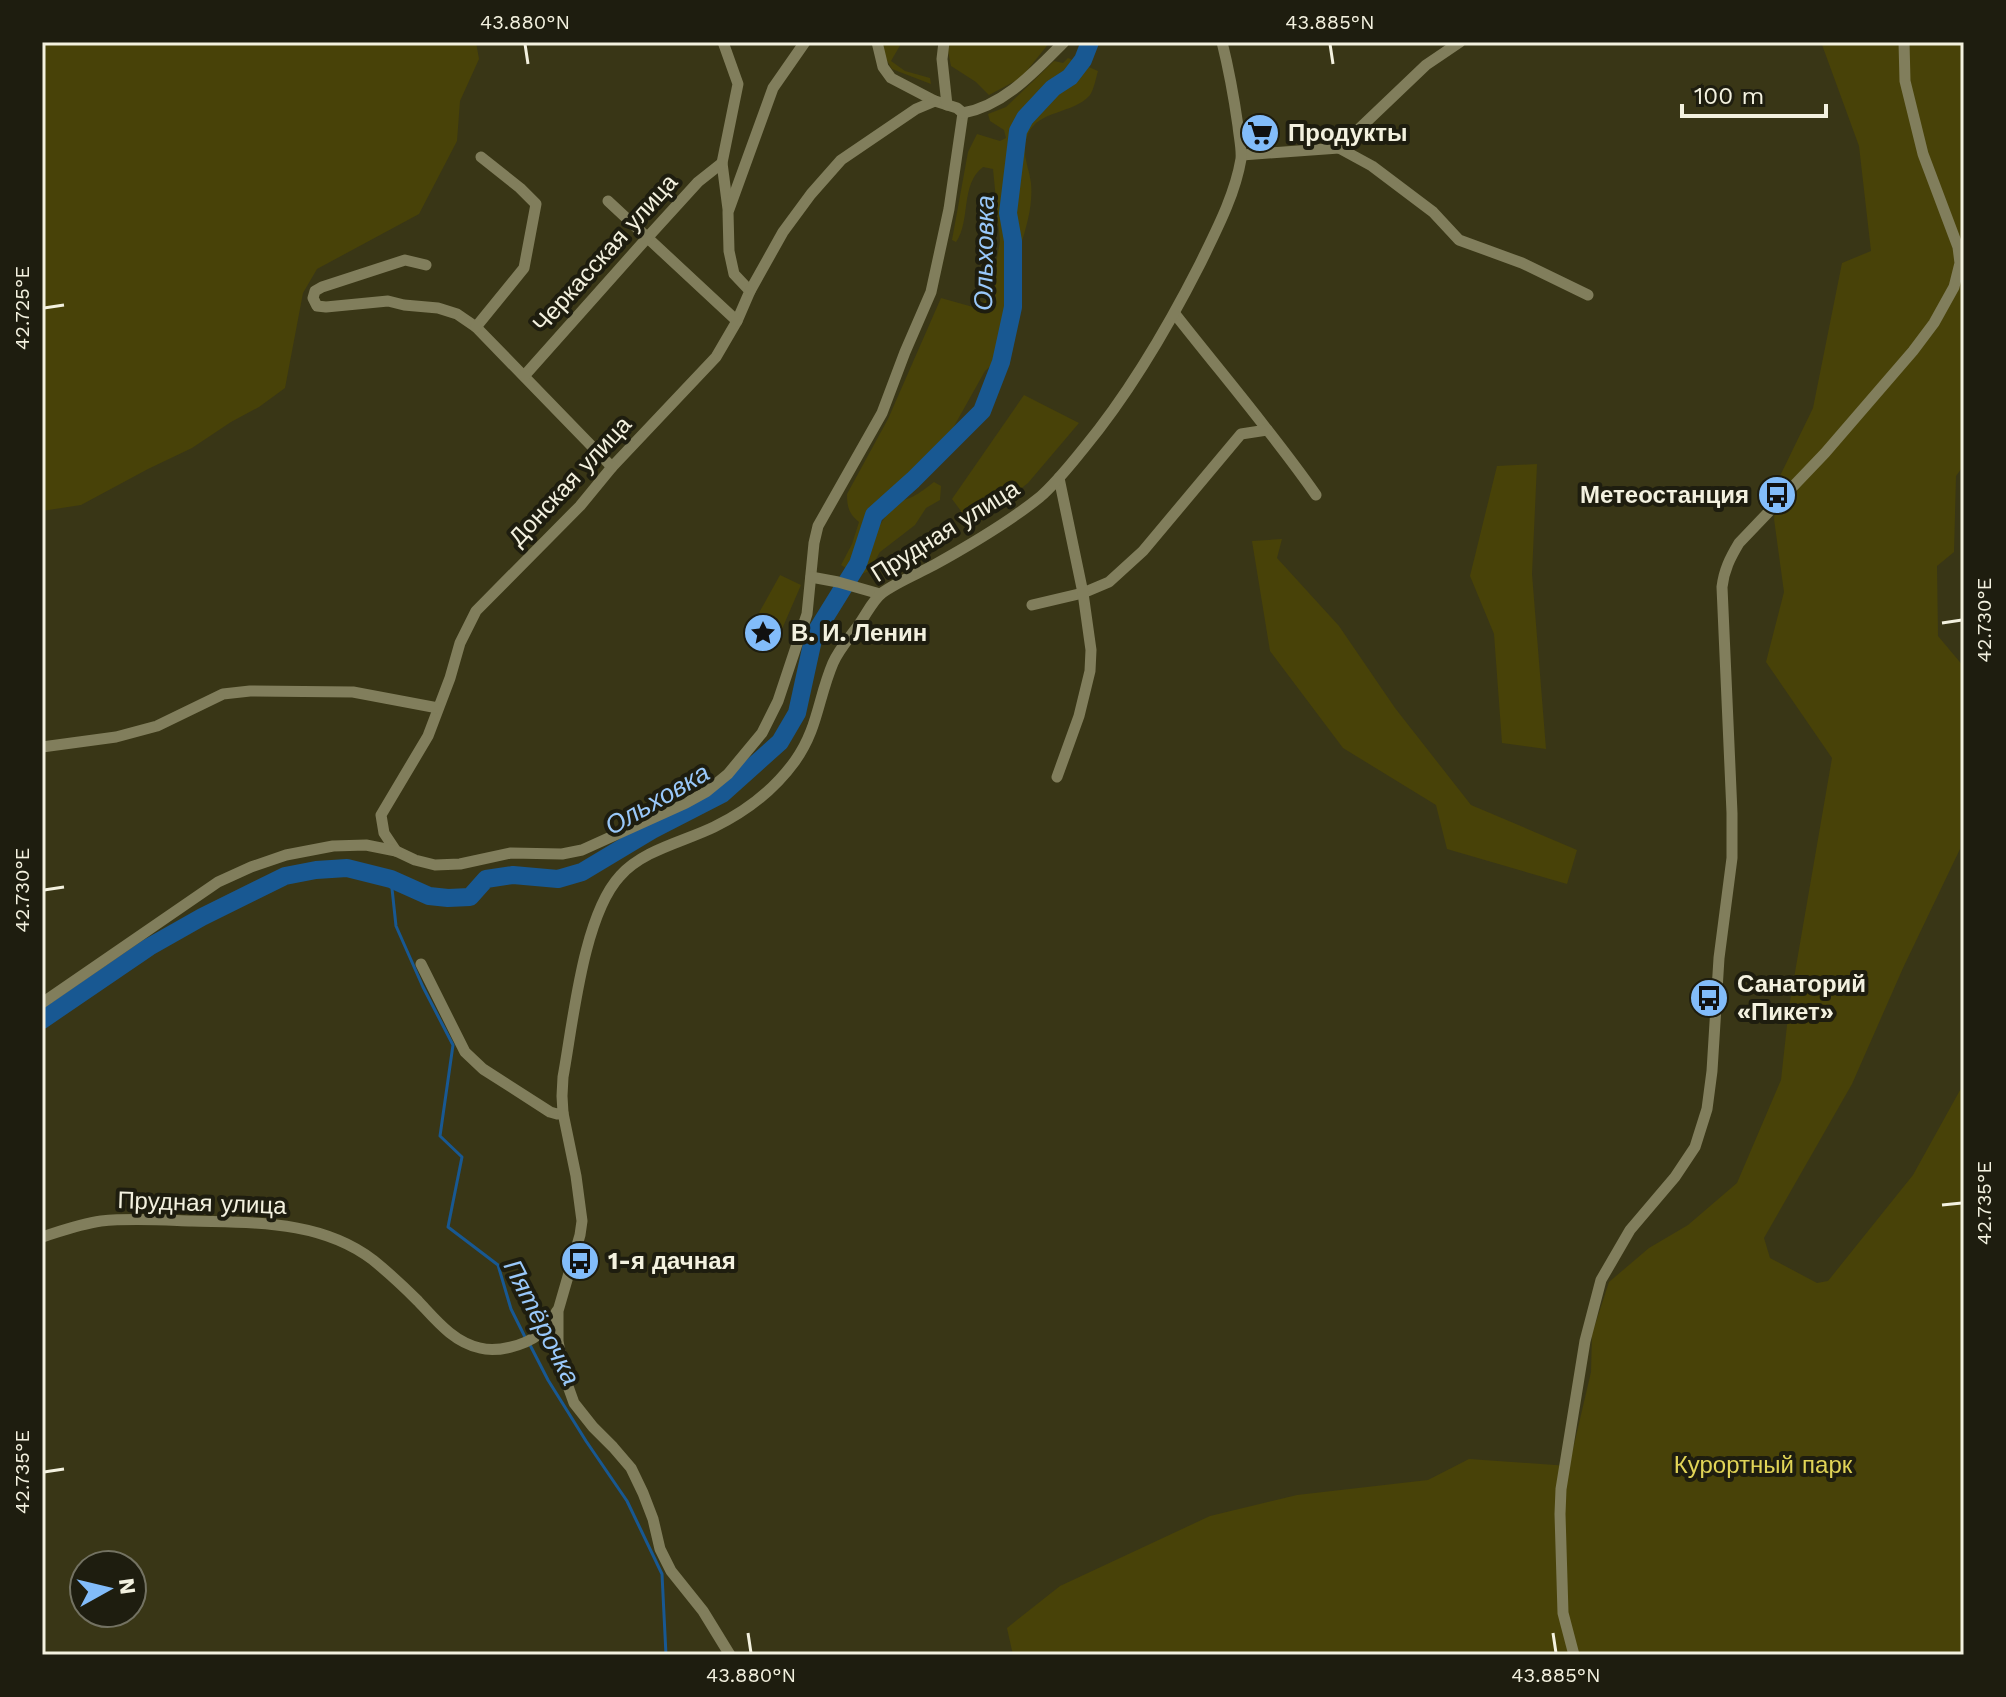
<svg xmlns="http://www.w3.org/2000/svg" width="2006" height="1697" font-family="'Work Sans',sans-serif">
	<rect width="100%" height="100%" fill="#393616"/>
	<g fill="#484208">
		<polygon points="42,42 476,42 479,59 460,101 457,141 419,214 317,269 303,293 285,388 259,407 231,422 192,448 148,469 81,505 42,511"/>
		<polygon points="882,42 902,42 891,61 905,71 930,78 931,84 892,69 886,59"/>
		<polygon points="949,42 1050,42 1021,78 989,95 976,82 951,66 948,51"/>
		<polygon points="1821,42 1964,42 1964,465 1956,476 1954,552 1937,566 1938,636 1964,667 1960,849 1903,968 1852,1084 1764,1238 1770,1258 1817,1283 1828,1281 1913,1175 1964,1083 1964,1655 1013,1655 1007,1628 1060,1586 1210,1516 1297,1495 1428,1480 1469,1459 1569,1466 1591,1372 1592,1334 1609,1282 1649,1248 1688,1225 1737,1183 1781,1080 1789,1007 1832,758 1766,662 1784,592 1774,519 1778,480 1813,408 1842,263 1871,251 1859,146"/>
		<path d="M 1068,58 L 1098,71 C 1096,78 1094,89 1090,95 C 1074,114 1038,110 1028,134 C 1020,152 1029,166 1031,183 C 1033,205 1027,224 1021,245 C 1019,251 1020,258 1017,263 C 1015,266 1011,269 1009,272 L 1008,308 L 995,362 L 985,371 L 948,437 L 918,463 L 904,480 L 873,507 L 849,570 L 841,565 L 852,544 L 859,522 C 849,514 847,507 847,494 L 888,419 L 941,298 L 973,307 L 990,298 L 1000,241 L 993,169 L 983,167 C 960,184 971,221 956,242 L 952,240 L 968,152 L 977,134 L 1000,141 L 1006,138 L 1004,130 L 990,121 L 988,114 L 1006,107 L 1054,61 L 1063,63 Z"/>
		<polygon points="1024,395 1079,423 1028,483 973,527 952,499"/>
		<polygon points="1537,464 1532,574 1546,749 1502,743 1494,634 1470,576 1497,466"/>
		<path d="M 934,482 L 941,486 L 940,500 L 926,508 L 915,525 L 880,552 L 869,571 L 862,574 C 863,554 882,513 900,502 C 904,499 908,499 912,497 C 920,493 927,487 934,482 Z"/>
		<polygon points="1282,539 1277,558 1339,626 1395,708 1471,805 1577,850 1567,884 1447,849 1436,805 1343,748 1270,651 1252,541"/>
		<polygon points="780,575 801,585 776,643 750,629"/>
	</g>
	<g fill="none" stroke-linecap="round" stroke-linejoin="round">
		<g stroke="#185892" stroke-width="3">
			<polyline points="391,879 396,926 423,987 453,1045 440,1136 462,1157 448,1227 498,1265 511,1309 525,1337"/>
			<polyline points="529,1343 548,1380 586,1441 627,1501 662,1574 666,1655"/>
		</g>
		<polyline stroke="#185892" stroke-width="18" points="42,1020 149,947 202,917 285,876 316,870 347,868 391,879 429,896 448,898 470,897 486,879 513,875 558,879 582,872 652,830 722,794 780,742 797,713 814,635 858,564 874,515 913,480 982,411 1001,362 1013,307 1013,241 1008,213 1018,131 1025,118 1053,88 1070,77 1083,60 1090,42"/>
		<g stroke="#817e5c" stroke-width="11">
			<polyline points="723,42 738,84 722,163 728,209"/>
			<polyline points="805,42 773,88 728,212 729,251 734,274 750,291 737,321 716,357 612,467 580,506 476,611 460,643 450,678 428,736 381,815 384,833 396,851 415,860 435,865 460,864 511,853 562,854 582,850 686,803 706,792 728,774 762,733 778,701 807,614 814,543 818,526 882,413 905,352 931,292 949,209 963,113"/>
			<path d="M 877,42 L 883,67 L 891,78 L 935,101 L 957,108 L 963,113 C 1005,105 1035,71 1064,42"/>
			<polyline points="944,42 942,59 947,105"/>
			<polyline points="1339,148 1372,166 1433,212 1459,240 1522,263 1588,295"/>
			<polyline points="1242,155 1339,148 1426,65 1460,42"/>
			<polyline points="608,201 737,321"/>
			<polyline points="426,265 405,260 322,287 315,291 313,298 317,306 326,307 388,301 404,305 438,308 457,314 476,327 612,467"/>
			<polyline points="750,291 783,232 811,194 841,160 916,109 935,101"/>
			<path d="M 1175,314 C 1222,374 1272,432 1316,495"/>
			<polyline points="476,327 524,268 536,204 520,188 481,157"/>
			<polyline points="525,375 647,238 698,182 722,163"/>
			<polyline points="811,577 838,582 880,594"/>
			<polyline points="1032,605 1083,593 1109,582 1143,551 1241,434 1267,430"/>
			<polyline points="42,747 116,737 157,726 223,694 250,691 353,692 438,708"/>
			<polyline points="1057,777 1079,716 1090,671 1091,650 1083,593 1059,478"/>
			<polyline points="421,964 465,1052 483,1069 550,1112 557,1114 563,1113"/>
			<polyline points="42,1003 218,882 251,867 286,855 333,846 366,845 396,851"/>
			<path d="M 42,1237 C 61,1231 80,1224 101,1221 C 131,1218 162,1220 192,1221 C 254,1223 321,1220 373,1260 C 389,1273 404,1287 418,1301 C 436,1320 453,1342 480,1348 C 497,1353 525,1345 538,1335 C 546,1329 552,1319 557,1311"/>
			<path d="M 730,1655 L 703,1611 L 671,1571 L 660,1549 L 653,1519 L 643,1493 L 631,1468 L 613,1447 L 593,1427 L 574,1403 L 564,1375 L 558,1341 L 558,1311 L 580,1235 L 582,1221 L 576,1176 L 563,1113 L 562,1096 L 563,1077 C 573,1023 583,916 620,876 C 643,850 683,842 714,827 C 745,812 774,790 795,761 C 818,729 818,698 833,663 C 840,647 853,634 862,620 C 868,611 874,599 882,593 C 897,582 917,574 934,565 C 970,545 1008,523 1040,497 C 1057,482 1070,465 1084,448 C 1131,391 1167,329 1200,264 C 1216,231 1235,195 1241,159 C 1242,149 1239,137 1238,126 C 1234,98 1229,70 1222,42"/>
			<path d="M 1574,1655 L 1563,1613 L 1560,1514 L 1561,1489 L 1585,1341 L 1601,1280 L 1630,1230 L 1675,1177 L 1695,1147 L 1707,1109 L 1712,1071 L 1719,958 L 1732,858 L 1732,813 L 1722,587 C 1724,570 1730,558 1739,543 L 1825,453 L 1913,351 L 1934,323 L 1954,287 L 1960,263 L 1958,247 L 1923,154 L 1905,81 L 1904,42"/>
		</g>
	</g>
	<path fill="none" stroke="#f3f1df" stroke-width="3" d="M 525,44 L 528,64M 1330,44 L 1333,64M 44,308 L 64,305M 1942,623 L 1962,620M 44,890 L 64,887M 1942,1205 L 1962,1203M 44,1472 L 64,1469M 748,1633 L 751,1653M 1553,1633 L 1556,1653"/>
	<defs>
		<symbol id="supermarket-disc" viewBox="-11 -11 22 22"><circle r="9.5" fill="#82bcfa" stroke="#1e1d0f"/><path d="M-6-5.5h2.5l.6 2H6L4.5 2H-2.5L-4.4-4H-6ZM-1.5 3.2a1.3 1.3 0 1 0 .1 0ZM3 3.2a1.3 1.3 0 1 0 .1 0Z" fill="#111"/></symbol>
		<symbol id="bus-disc" viewBox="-11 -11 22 22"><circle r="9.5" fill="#82bcfa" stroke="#1e1d0f"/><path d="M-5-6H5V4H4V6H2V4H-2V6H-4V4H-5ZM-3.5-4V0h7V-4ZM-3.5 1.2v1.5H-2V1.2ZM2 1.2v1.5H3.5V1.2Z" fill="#111"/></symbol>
		<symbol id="sight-disc" viewBox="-11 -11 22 22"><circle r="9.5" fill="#82bcfa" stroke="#1e1d0f"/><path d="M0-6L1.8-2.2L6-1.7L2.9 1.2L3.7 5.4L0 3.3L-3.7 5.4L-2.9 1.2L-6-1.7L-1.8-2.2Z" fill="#111"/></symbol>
	</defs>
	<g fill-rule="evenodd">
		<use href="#supermarket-disc" x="1238" y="111" width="44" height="44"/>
		<use href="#bus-disc" x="1755" y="473" width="44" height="44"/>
		<use href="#sight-disc" x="741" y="611" width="44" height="44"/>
		<use href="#bus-disc" x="1687" y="976" width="44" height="44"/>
		<use href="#bus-disc" x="558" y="1239" width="44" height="44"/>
	</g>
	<g text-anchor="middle" stroke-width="8" stroke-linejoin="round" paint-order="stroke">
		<g font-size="24" font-weight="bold" fill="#f3f1df" stroke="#1e1d0f" text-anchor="start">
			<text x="1288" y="141">Продукты</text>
			<text x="1749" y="503" text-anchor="end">Метеостанция</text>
			<text x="791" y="641">В. И. Ленин</text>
			<text x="1737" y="992">Санаторий<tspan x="1737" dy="28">«Пикет»</tspan></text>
			<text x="608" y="1269">1-я дачная</text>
		</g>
		<g font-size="24" fill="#f3f1df" stroke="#1e1d0f">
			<text transform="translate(605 253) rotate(-48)" y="8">Черкасская улица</text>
			<text transform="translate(570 481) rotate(-47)" y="8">Донская улица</text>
			<text transform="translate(945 531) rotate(-32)" y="8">Прудная улица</text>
			<text transform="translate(202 1203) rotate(2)" y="8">Прудная улица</text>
		</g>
		<g font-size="24" fill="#e1d457" stroke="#1e1d0f">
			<text x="1763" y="1473">Курортный парк</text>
		</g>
		<g font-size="26" font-style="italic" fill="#99c8fa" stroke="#1e1d0f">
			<text transform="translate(984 253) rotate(-89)" y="9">Ольховка</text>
			<text transform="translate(657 799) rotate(-30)" y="9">Ольховка</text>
			<text transform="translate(542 1322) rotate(63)" y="9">Пятёрочка</text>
		</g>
	</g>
	<rect width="2006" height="1697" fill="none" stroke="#1e1d0f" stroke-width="88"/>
	<g transform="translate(108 1589) rotate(82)"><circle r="38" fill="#1e1d0f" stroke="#737262" stroke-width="2"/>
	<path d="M0-6L14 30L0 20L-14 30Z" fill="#82bcfa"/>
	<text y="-12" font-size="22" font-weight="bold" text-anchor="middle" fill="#f3f1df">N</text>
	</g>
	<path d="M1682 104v12h144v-12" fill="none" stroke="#f3f1df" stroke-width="4"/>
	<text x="1694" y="104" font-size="24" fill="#f3f1df" stroke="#1e1d0f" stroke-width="6" paint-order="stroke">100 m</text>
	<rect x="44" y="44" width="1918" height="1609" fill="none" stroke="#f3f1df" stroke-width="3"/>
	<g font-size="20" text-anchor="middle" fill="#f3f1df">
		<text x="525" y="29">43.880°N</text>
		<text x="1330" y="29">43.885°N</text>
		<text transform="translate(22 308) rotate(-90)" y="7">42.725°E</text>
		<text transform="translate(1984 620) rotate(-90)" y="7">42.730°E</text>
		<text transform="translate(22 890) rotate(-90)" y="7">42.730°E</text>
		<text transform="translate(1984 1203) rotate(-90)" y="7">42.735°E</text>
		<text transform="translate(22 1472) rotate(-90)" y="7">42.735°E</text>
		<text x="751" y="1682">43.880°N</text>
		<text x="1556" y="1682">43.885°N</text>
	</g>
</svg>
